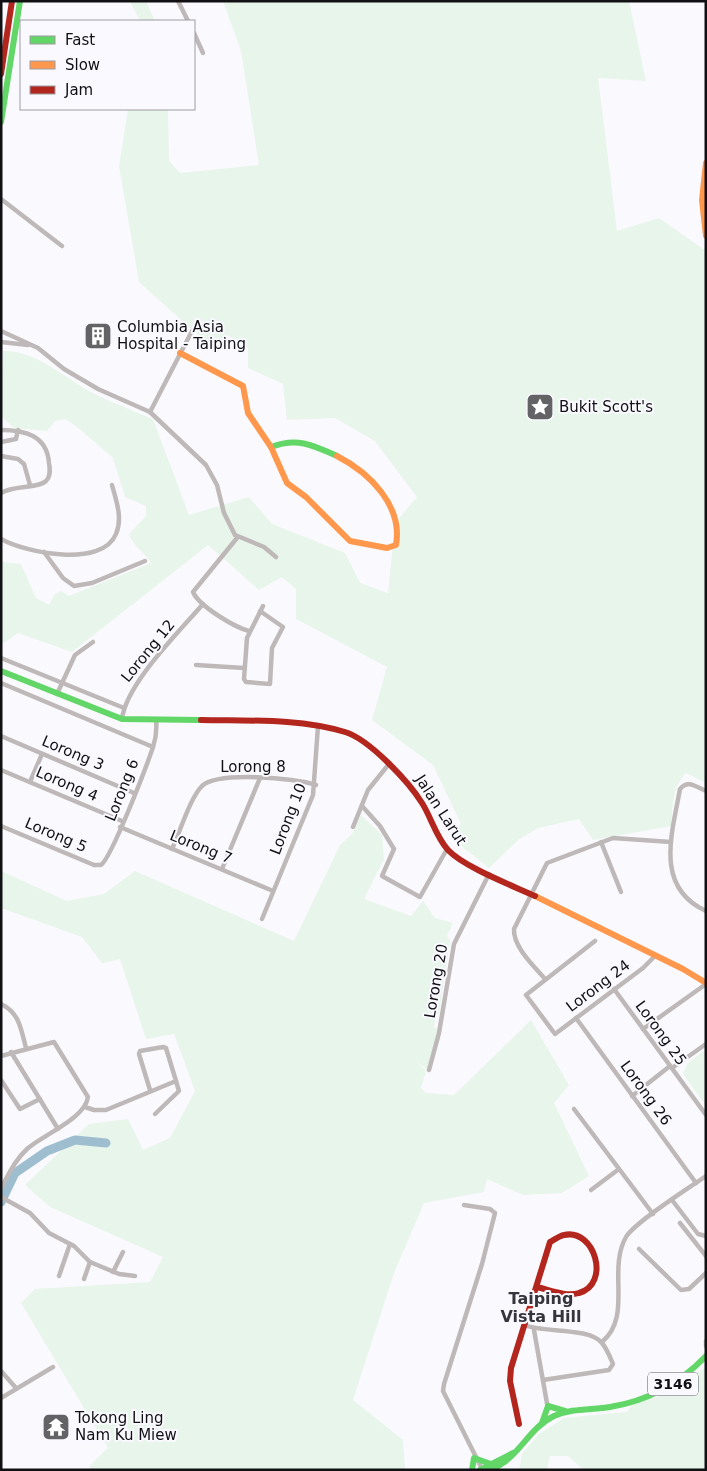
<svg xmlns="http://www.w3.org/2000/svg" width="707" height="1471" font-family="'DejaVu Sans',sans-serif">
	<rect width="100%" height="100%" fill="#fafafe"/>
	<g fill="#e8f5ea">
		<polygon points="130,1 146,1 155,21 140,21"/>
		<path d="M 223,1 L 629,1 L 646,81 L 598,78 L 617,231 L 659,218 L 706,251 L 706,783 L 686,773 C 672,786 673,808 671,826 L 593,840 L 579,819 L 538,828 L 518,840 L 489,868 L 450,837 L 461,824 L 433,765 L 372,720 L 387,667 L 296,619 L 296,589 L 282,577 L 259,590 L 208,545 L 72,652 L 18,633 L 1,645 L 1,562 L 21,564 L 36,598 L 49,605 L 55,594 L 61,591 L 69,596 L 151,563 C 144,552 133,546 129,534 L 146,516 L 146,506 L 125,497 L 113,458 L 76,426 L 65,419 L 55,421 L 47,431 L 14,428 L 1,416 L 3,351 C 34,350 63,376 89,391 C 109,402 132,410 153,419 L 189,515 L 249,497 L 272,524 L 345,553 L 360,583 L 388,593 L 395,523 L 417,497 L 375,441 L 335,418 L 287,420 L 283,384 L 248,368 L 248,348 L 227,335 L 216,351 L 139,282 L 119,166 L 128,109 L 168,109 L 169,161 L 180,173 L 259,165 L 241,51 Z"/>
		<polygon points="361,815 382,835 384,859 364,899 411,916 423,901 435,918 453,923 447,936 450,941 439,1014 436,1014 434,1027 438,1029 427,1070 415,1060 426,1071 421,1088 426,1093 454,1095 531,1020 569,1085 554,1103 589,1176 562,1193 523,1195 487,1179 484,1192 424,1203 394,1273 353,1400 403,1440 405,1470 92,1470 89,1466 108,1448 21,1303 35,1289 150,1282 163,1257 50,1207 25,1185 89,1124 128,1119 143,1150 170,1138 195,1091 174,1034 146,1039 120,959 102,963 82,937 1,908 1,871 67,901 104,894 135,871 294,941 340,845 352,834"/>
		<polygon points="706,1049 706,1106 683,1074 687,1064"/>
		<polygon points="706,1367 706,1470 584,1470 568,1456 550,1456 547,1470 519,1470 522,1454 539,1434 564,1418 627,1412 632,1405 662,1395"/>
	</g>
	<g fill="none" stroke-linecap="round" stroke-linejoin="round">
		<polyline stroke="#9ebed0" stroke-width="9" points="1,1202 15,1173 47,1151 75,1140 106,1143"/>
		<g stroke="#beb9b8" stroke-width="4.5">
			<polyline points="178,1 188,21"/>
			<polyline points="194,33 203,53"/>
			<polyline points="1,199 62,246"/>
			<polyline points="1,331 38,348 64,369 98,389 150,412 206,465 217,485 224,513 235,535 264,547 276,557"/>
			<polyline points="1,342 28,345"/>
			<polyline points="150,412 192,331"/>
			<path d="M 1,430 C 24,430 47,435 49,463 C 50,469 51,476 46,481 C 37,489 14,485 1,493"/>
			<polyline points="1,442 16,439 18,430"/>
			<polyline points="1,456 18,459 24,464 30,485"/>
			<path d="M 237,538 L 193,592 C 199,606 234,627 249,631"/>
			<path d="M 1,539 C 26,553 102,568 116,534 C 123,518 116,500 112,485"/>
			<polyline points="44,552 63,578 74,586 92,583 145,561"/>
			<polyline points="260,611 283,627 272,648 270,684 246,682 244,679 247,638 263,606"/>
			<polyline points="1,658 124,708"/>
			<polyline points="196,665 244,668"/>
			<polyline points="1,683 153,747"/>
			<polyline points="57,694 75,655 93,642"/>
			<path d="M 122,719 C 126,684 179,632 203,604"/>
			<polyline points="1,736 134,793"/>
			<polyline points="1,770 122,821"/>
			<polyline points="30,782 42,754"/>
			<path d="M 706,791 C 696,787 688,779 680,789 C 672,834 654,887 706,911"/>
			<polyline points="362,806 380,826 394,849 382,876 420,897 447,849"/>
			<path d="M 1,826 L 94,865 L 101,865 C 112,857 147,765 153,747 C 156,738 157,729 156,720"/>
			<polyline points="120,827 273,891"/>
			<polyline points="353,827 368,790 389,764"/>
			<polyline points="601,842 621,892"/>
			<path d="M 172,849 C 180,832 190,798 202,786 C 218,771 295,778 316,785"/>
			<polyline points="222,869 260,778"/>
			<polyline points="262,919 313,795 318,726"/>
			<polyline points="595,941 526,995 555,1034 643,968 655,956"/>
			<path d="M 545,979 C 534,966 513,947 514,929 L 547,863 L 613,838 L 671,842"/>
			<polyline points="614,989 706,1115"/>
			<path d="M 1,1004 C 20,1013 21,1030 26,1048"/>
			<polyline points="576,1018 696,1183"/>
			<polyline points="643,1029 706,984"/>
			<polyline points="11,1052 58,1129"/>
			<path d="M 1,1056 L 54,1042 L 88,1097 C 85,1119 42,1135 27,1149 C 15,1160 9,1174 1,1188"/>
			<polyline points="672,1068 706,1044"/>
			<polyline points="429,1070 439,1033 454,944 489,874"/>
			<polyline points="1,1080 20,1109 40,1099"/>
			<polyline points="632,1096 670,1066"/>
			<polyline points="85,1107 94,1110 106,1110 176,1081 166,1048 163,1047 140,1051 139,1054 150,1090"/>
			<polyline points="574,1109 653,1214"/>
			<polyline points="155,1114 179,1091 176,1081"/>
			<polyline points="591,1190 619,1169"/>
			<polyline points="1,1197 30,1213 49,1233 74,1246 90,1262 119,1274 135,1276"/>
			<polyline points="672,1200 698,1234 706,1236"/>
			<polyline points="464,1205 490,1209 495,1213 482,1264 444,1384 443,1391 482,1469"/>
			<polyline points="680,1223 706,1256"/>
			<polyline points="639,1249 681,1290 689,1289 706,1273"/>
			<polyline points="113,1272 123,1252"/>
			<polyline points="59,1276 70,1244"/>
			<polyline points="84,1279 90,1262"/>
			<path d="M 524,1325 C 543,1333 589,1327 602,1343 C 607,1349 610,1357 613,1364 L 609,1370 L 543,1380"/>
			<polyline points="534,1330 548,1409"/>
			<polyline points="706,1341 706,1346"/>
			<path d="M 602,1342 C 633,1316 607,1270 626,1237 C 635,1222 689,1188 706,1176"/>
			<polyline points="1,1371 16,1388"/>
			<polyline points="1,1398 53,1367"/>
		</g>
		<g stroke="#63d668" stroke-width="6">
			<polyline points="1,122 20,1"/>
			<path d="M 271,447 C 297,437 313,445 337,456"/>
			<polyline points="1,671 122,719 201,720"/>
			<polyline points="542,1423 548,1406 565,1411"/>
			<polyline points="472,1470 474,1458 491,1464"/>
			<polyline points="480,1470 513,1453"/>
			<path d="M 491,1470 C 496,1467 503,1464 507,1460 C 524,1446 533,1426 554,1416 C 572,1408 591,1410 610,1407 C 647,1401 680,1383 706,1356"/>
		</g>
		<g stroke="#ff974d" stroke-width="6">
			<polyline points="706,163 702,200 706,236"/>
			<path d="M 180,353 L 243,386 L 248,413 L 271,447 L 287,483 L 306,497 L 350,541 L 387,548 L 396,545 C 403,506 370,473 337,456"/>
			<polyline points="535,896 683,969 706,983"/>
		</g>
		<g stroke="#b3261e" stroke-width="6">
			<polyline points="1,74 12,1"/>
			<path d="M 201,720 C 248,721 299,718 345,732 C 369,739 409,782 422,803 C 431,817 436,837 448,850 C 464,867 511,885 535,896"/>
			<path d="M 519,1424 L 510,1381 L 511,1368 L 550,1242 C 554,1240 559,1236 564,1235 C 595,1228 611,1284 579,1293 C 566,1297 550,1290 537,1287"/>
		</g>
	</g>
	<defs>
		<symbol id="building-square" viewBox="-11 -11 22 22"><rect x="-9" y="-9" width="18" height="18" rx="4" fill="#636366" stroke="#f9f9ff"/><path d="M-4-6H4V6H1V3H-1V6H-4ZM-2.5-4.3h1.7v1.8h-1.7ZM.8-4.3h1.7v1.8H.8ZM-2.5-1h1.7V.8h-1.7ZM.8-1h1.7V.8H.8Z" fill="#fff"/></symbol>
		<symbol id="sight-square" viewBox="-11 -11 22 22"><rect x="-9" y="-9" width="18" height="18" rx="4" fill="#636366" stroke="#f9f9ff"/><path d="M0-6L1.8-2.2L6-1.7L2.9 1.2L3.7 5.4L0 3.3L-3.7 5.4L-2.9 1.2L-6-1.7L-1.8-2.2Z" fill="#fff"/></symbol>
		<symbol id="temple-square" viewBox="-11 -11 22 22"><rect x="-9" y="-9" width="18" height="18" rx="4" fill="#636366" stroke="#f9f9ff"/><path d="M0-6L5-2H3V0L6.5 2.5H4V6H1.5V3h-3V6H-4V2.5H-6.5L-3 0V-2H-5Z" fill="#fff"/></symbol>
	</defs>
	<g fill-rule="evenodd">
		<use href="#building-square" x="82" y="320" width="32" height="32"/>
		<use href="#sight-square" x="524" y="391" width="32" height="32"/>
		<use href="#temple-square" x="40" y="1411" width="32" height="32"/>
	</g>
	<g text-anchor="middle" stroke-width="4" stroke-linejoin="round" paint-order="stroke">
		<rect fill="#f9f9ff" stroke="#57575a" stroke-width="1" x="648" y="1372.5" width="50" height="23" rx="4"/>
		<g font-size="14" font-weight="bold" fill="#111114">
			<text x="673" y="1389">3146</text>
		</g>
		<g font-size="15" fill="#111114" stroke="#f9f9ff" text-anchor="start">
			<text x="117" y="332">Columbia Asia<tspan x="117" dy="17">Hospital - Taiping</tspan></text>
			<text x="559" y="412">Bukit Scott's</text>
			<text x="75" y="1423">Tokong Ling<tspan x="75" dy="17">Nam Ku Miew</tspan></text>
		</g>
		<g font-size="15" fill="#111114" stroke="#f9f9ff">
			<text transform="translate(148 651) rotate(-51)" y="5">Lorong 12</text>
			<text transform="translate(73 753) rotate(23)" y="5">Lorong 3</text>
			<text x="253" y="772">Lorong 8</text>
			<text transform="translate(67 784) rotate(23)" y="5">Lorong 4</text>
			<text transform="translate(122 790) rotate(-68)" y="5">Lorong 6</text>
			<text transform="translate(441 810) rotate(57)" y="5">Jalan Larut</text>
			<text transform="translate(288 819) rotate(-69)" y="5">Lorong 10</text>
			<text transform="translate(56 835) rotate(23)" y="5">Lorong 5</text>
			<text transform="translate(201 847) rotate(22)" y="5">Lorong 7</text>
			<text transform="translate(436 981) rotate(-80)" y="5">Lorong 20</text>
			<text transform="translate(598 986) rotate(-37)" y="5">Lorong 24</text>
			<text transform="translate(661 1033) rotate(54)" y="5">Lorong 25</text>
			<text transform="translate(646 1093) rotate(54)" y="5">Lorong 26</text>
		</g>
		<g font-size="16" font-weight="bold" fill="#35353b" stroke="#f9f9ff">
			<text x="541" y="1304">Taiping<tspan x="541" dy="18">Vista Hill</tspan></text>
		</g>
	</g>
	<rect width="707" height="1471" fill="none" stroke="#111114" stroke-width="5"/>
	<rect x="20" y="20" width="175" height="90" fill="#f9f9ff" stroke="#9c9ca1"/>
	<rect x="30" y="36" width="25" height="8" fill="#63d668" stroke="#9c9ca1"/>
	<text x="65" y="45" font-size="15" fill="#111114">Fast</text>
	<rect x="30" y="61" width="25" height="8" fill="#ff974d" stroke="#9c9ca1"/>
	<text x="65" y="70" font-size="15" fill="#111114">Slow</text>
	<rect x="30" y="86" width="25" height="8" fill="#b3261e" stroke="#9c9ca1"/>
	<text x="65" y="95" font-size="15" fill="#111114">Jam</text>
</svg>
